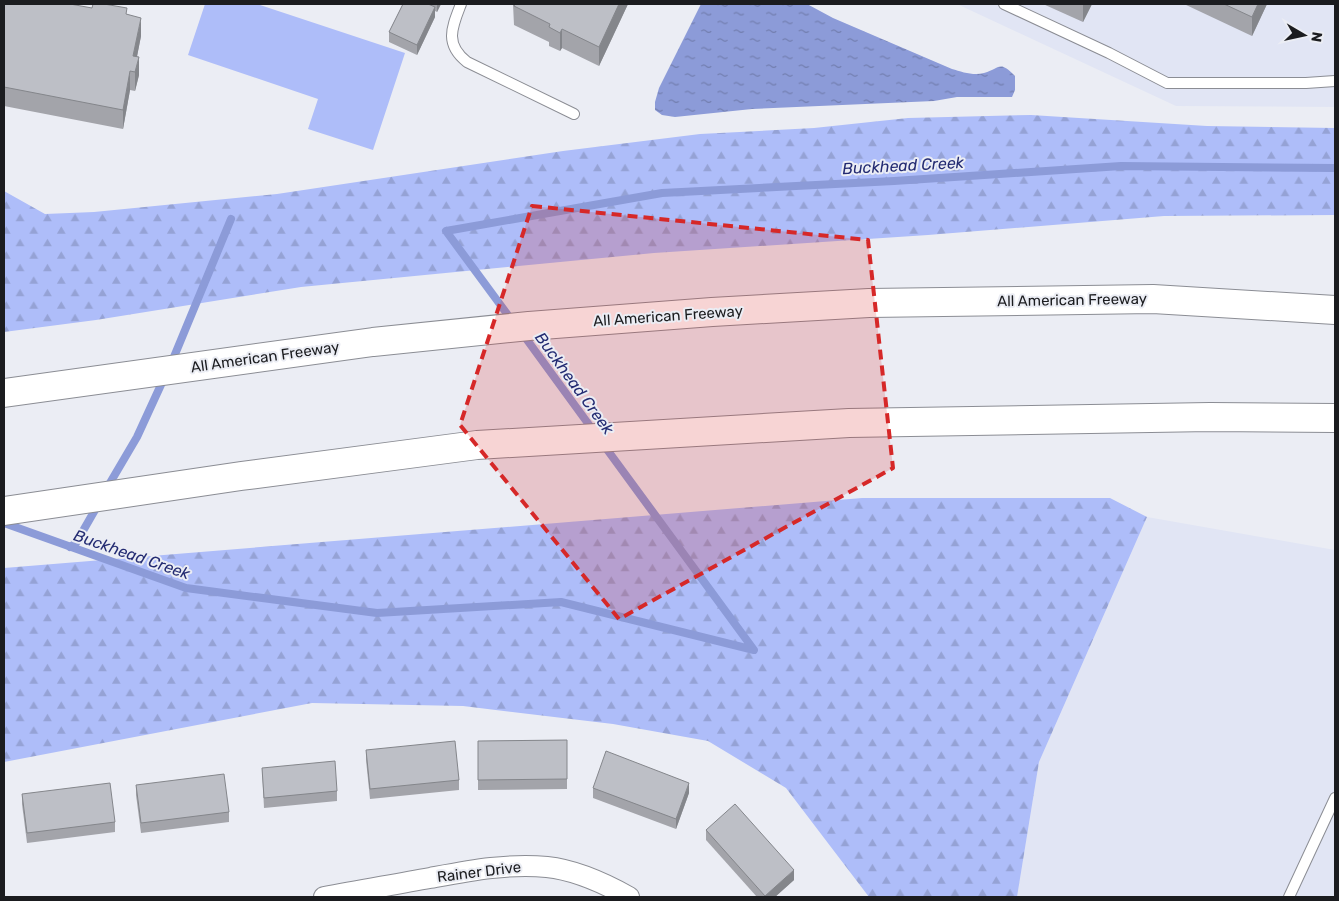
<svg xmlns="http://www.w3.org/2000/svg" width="1339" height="901" font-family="Rubik,sans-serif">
	<defs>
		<pattern id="forest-firs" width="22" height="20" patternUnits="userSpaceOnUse" patternTransform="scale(1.25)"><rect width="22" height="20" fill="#aebdf9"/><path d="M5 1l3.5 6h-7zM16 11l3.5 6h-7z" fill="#95a2d5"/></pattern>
		<pattern id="water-ripples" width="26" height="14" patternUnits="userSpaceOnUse" patternTransform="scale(1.25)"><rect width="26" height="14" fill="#8c9bd8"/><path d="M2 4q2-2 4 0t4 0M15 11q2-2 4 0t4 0" fill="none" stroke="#727eaf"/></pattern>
	</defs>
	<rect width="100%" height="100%" fill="#ebedf4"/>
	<g fill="#e1e5f4">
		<polygon points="957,4 1335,4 1335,107 1176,106"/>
		<polygon points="1147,517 1335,550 1335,897 1017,897 1039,762"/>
	</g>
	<polygon fill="#aebdf9" points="205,4 257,4 405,53 373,150 308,129 318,99 188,55"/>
	<g fill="url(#forest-firs)">
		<polygon points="1031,115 1207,126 1335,128 1335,215 1164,216 928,235 654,253 301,287 96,320 4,332 4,191 45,214 94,212 277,194 563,151 700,134 814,128 908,118"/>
		<polygon points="862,498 1110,498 1147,517 1039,762 1017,897 869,897 786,788 708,741 613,724 463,706 312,703 4,762 4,568"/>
	</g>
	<path fill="url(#water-ripples)" d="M 701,4 L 807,4 L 833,18 L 952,69 C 962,72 974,76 984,73 C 1001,68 999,60 1015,76 L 1015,90 L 1012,97 L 957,97 L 934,101 L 752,109 L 675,117 L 662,115 L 655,110 L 655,102 L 659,88 Z"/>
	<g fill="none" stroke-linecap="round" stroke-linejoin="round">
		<g stroke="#8c9bd8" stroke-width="8">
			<polyline points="513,322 446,231 662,193 894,181 1121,166 1335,168"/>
			<polyline points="522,333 595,433"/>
			<polyline points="171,364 231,219"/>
			<polyline points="107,488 137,437 165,376"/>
			<polyline points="4,523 186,588 377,613 561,602 754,650 603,444"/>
			<polyline points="70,547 76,543 99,503"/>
		</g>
		<defs>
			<g id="lane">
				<path d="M 461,4 C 452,27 444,44 467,62 L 574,114"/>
				<polyline points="1004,4 1109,53 1167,83 1306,83 1335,81"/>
				<polyline points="1289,897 1335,798"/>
			</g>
			<path id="street" d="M 324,897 C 360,891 395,884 430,878 C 468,871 508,863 547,867 C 576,870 604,883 629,897"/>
			<g id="highway">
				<polyline points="4,393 373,342 529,326 712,312 869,303 1153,299 1335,310"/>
				<polyline points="4,511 241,476 477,445 849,423 1210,417 1335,418"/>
			</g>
		</defs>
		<use href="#lane" stroke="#8b8d94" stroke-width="12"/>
		<use href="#street" stroke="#8b8d94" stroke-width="22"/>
		<use href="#highway" stroke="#8b8d94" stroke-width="30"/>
		<use href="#lane" stroke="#fff" stroke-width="10"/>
		<use href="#street" stroke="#fff" stroke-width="20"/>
		<use href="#highway" stroke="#fff" stroke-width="28"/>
	</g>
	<g fill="#a3a4aa">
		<polygon points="4,4 127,15 141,36 137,56 139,75 135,91 130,90 123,129 4,106"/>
		<polygon points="403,4 441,4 437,12 435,11 435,17 417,55 389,42 389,32"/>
		<polygon points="513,4 628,4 599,66 562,48 560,51 549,46 549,42 514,25"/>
		<polygon points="1043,4 1092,4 1083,22"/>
		<polygon points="1184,4 1267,4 1252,36"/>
		<polygon points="567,740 567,789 478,790 478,741"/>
		<polygon points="366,750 459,780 459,790 370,799 366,760"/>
		<polygon points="262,768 337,791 337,801 264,808"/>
		<polygon points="136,785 229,812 229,822 141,833 136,795"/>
		<polygon points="593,788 689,793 676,829 593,798"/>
		<polygon points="22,794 115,822 115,832 27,843 22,804"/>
		<polygon points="706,830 794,880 775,897 757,897 706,840"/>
	</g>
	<g fill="#84868b">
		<polygon points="437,4 441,4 437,12"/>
		<polygon points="619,4 628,4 599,66 599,47"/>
		<polygon points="1083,4 1092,4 1083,22"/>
		<polygon points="1258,4 1267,4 1252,36 1252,17"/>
		<polygon points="435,7 435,17 417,55 417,45"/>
		<polygon points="141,18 141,36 134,72 133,56"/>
		<polygon points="562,29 562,48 560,51 560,33"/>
		<polygon points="139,57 139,75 135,91 135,72"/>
		<polygon points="130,71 130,90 123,129 123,110"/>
		<polygon points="689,783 689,793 676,829 676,819"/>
		<polygon points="794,870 794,880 775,897 765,897 765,896"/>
	</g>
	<g fill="#bdbfc6" stroke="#84868b">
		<polygon points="4,4 70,4 92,8 93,4 104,4 127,8 126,14 141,18 133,56 139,57 135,72 130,71 123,110 4,87"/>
		<polygon points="403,4 428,4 435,7 417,45 389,32"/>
		<polygon points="515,4 619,4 599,47 562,29 560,33 549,27 550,24 514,6"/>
		<polygon points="1224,4 1258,4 1252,17"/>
		<polygon points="567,740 567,779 478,780 478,741"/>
		<polygon points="455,741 459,780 370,789 366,750"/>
		<polygon points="606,751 689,783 676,819 593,788"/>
		<polygon points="335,761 337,791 264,798 262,768"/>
		<polygon points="224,774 229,812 141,823 136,785"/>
		<polygon points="110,783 115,822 27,833 22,794"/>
		<polygon points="735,804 794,870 765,896 706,830"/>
	</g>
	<path fill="#d62828" fill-opacity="0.2" stroke="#d62828" stroke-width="4" stroke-dasharray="10 6" stroke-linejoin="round" d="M 532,206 L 868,240 L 893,468 L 619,619 L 460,425 Z"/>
	<g text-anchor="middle" stroke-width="4" stroke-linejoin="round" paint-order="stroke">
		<g font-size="15" fill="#1b1c1f" stroke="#ebedf4">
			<text transform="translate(1072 300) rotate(-1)" y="5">All American Freeway</text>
			<text transform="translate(668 316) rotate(-4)" y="5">All American Freeway</text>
			<text transform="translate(265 357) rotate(-8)" y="5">All American Freeway</text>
			<text transform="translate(479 872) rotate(-7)" y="5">Rainer Drive</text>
		</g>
		<g font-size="16" font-style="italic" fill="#232b72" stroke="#ebedf4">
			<text transform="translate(903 165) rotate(-3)" y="6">Buckhead Creek</text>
			<text transform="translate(575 383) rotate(54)" y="6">Buckhead Creek</text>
			<text transform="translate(132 554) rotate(19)" y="6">Buckhead Creek</text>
		</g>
	</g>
	<rect width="1339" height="901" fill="none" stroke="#1b1c1f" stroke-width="10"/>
	<g transform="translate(1304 35) rotate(99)" stroke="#ebedf4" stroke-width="4" paint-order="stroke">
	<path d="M0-4L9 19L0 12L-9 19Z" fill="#1b1c1f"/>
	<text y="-8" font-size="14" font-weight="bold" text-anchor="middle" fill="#1b1c1f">N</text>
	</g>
</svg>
